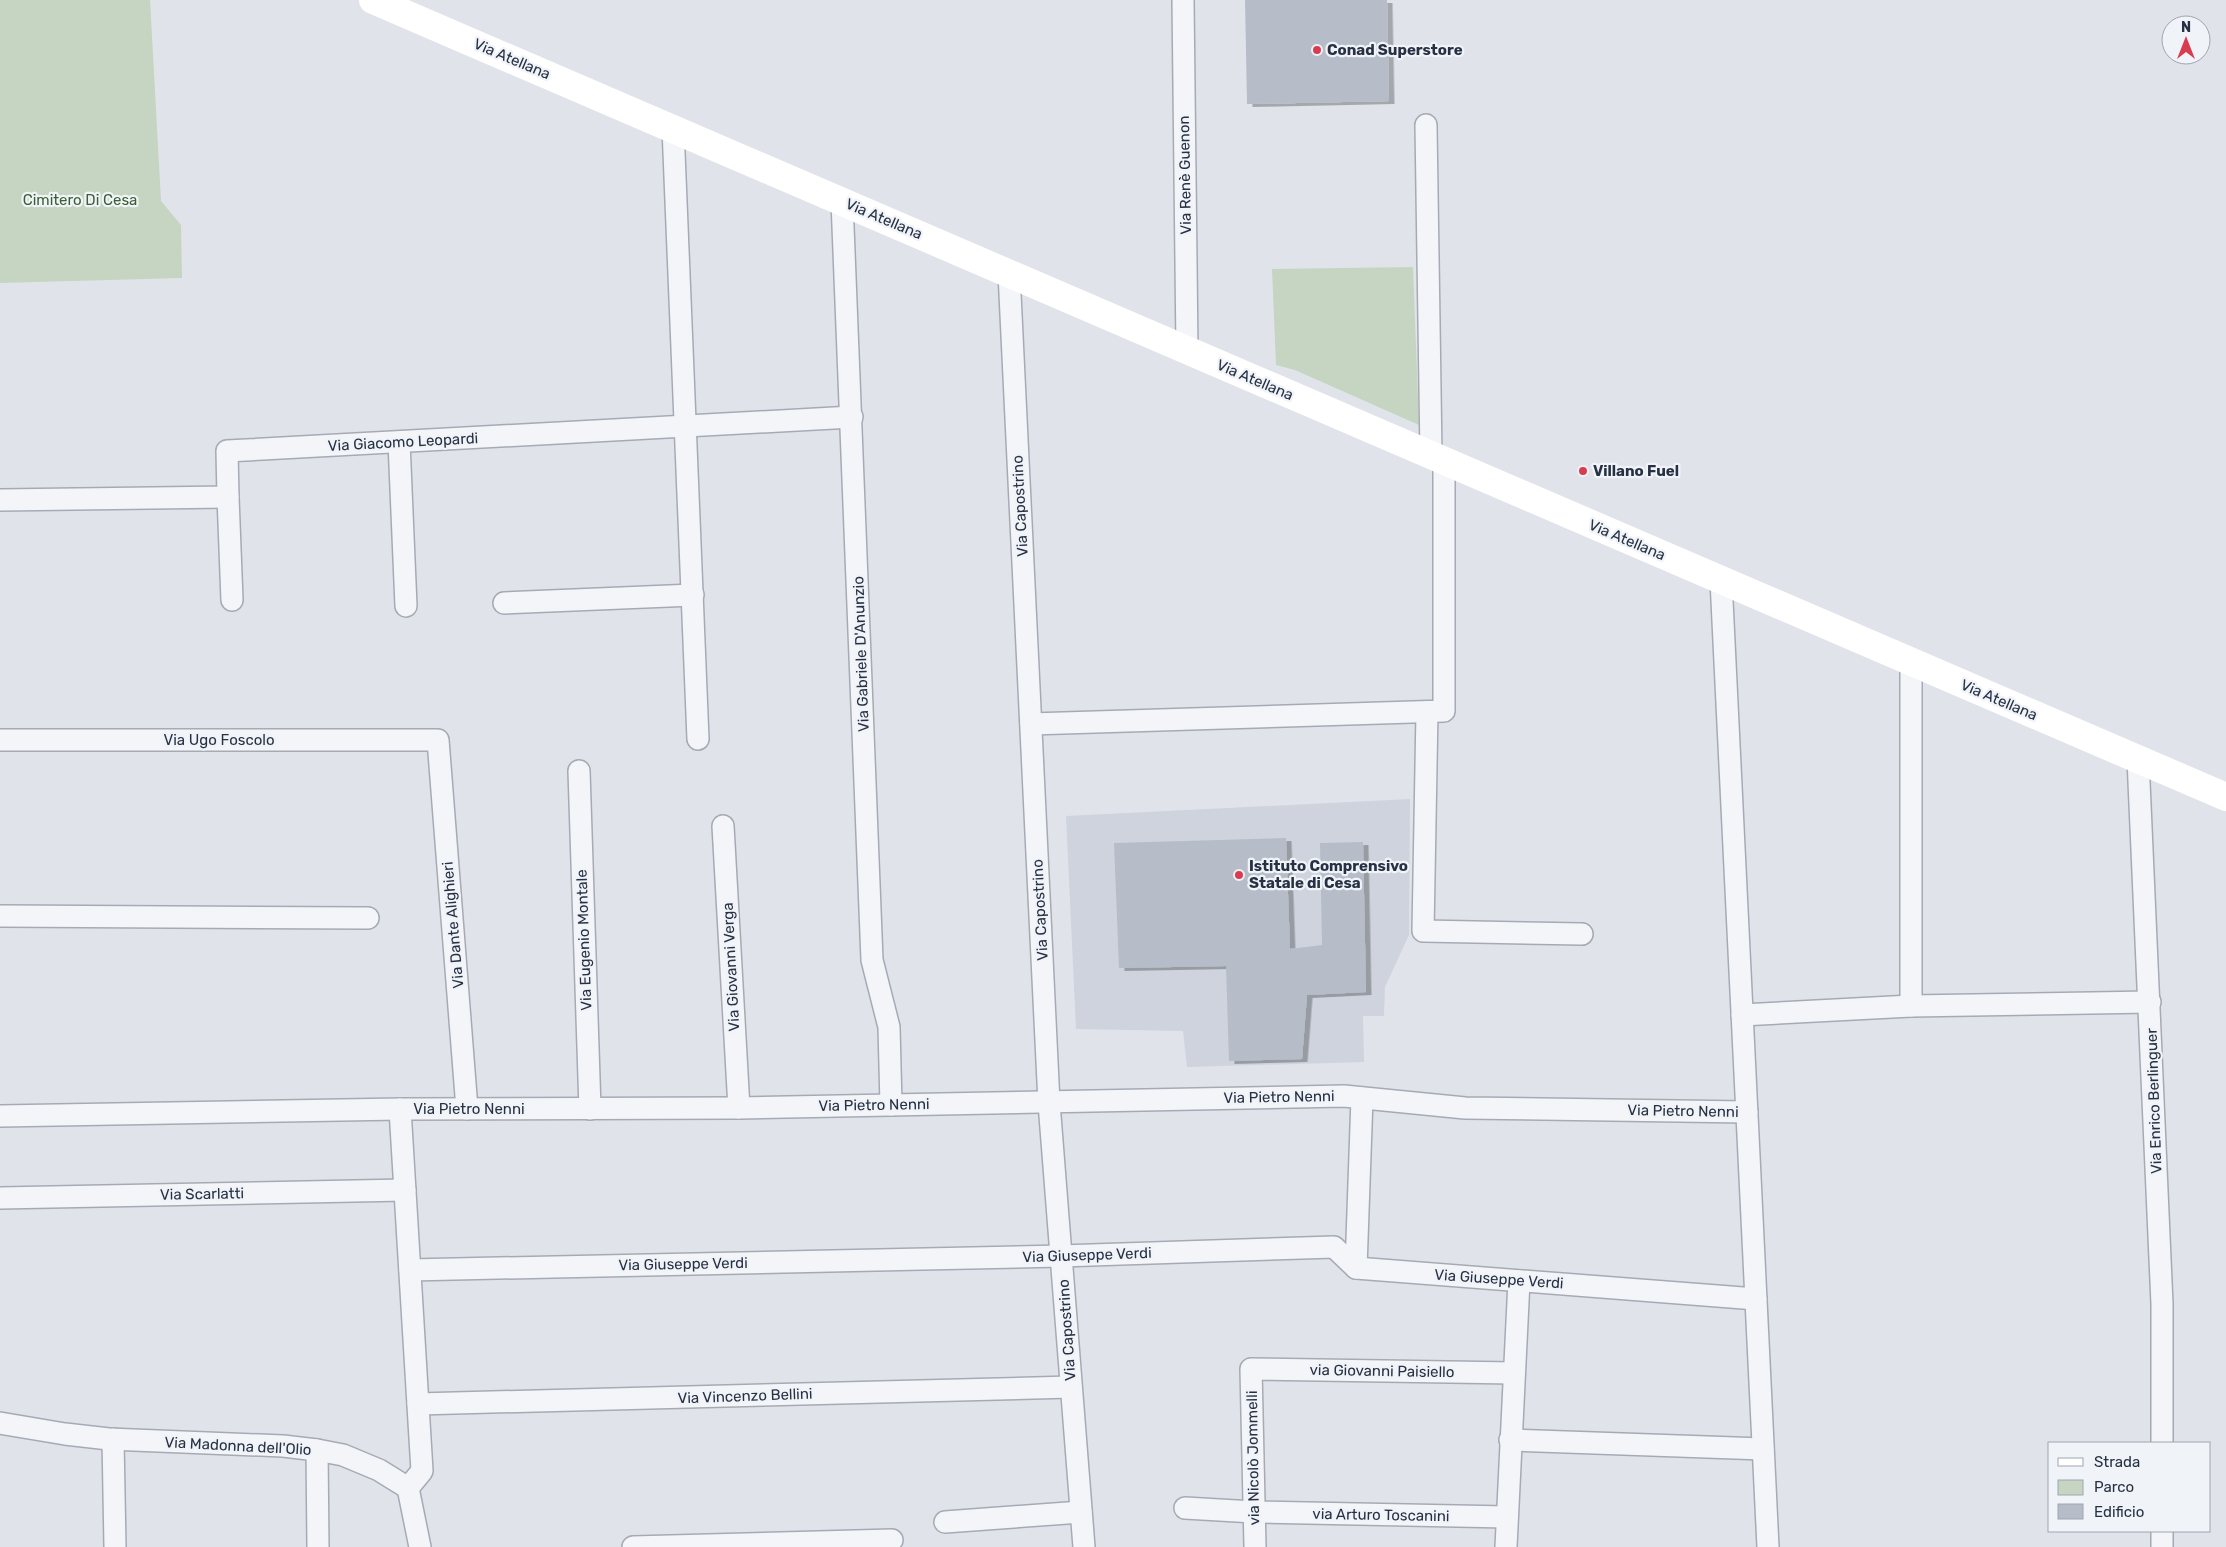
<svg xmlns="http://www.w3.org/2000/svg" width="2226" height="1547" font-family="Rubik,sans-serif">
	<defs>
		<filter id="shadow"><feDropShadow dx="5.5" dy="3" stdDeviation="0" flood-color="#0004"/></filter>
	</defs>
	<rect width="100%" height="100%" fill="#e0e4ea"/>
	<polygon fill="#ced3dd" points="1410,799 1409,935 1385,987 1384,1016 1363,1016 1364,1062 1187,1067 1183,1031 1076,1029 1066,816"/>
	<g fill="#c5d5c1">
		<polygon points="0,0 150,0 161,201 181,225 182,278 0,283"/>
		<polygon points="1413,267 1419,425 1295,370 1276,365 1272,269"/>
	</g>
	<g fill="#b7bdc8" filter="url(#shadow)">
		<polygon points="1245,0 1387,0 1389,101 1247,104"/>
		<polygon points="1286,838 1290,949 1322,945 1320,843 1363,842 1366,992 1307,995 1302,1059 1229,1061 1226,966 1119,968 1114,843"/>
	</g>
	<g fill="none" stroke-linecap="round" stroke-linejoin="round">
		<defs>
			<g id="minor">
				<polyline points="1183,0 1187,350"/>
				<polyline points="1426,125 1431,455"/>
				<polyline points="673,128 698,739"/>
				<polyline points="842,201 872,960 889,1027 891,1105"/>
				<polyline points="1009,273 1049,1103 1084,1547"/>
				<polyline points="399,442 406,606"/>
				<polyline points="228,497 232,600"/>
				<polyline points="0,500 228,497 227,451 852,417"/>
				<polyline points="1721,580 1768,1547"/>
				<polyline points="504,603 693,595"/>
				<polyline points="1911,662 1911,1006"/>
				<polyline points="1427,712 1423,931 1582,934"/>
				<polyline points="1031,724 1444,711 1444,461"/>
				<polyline points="0,740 438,740 467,1109"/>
				<polyline points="2138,759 2162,1304 2162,1443"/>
				<polyline points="579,771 590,1109"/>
				<polyline points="723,826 739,1108"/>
				<polyline points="0,916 368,918"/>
				<polyline points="1742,1015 1911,1006 2150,1002"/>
				<polyline points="400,1109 422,1471 408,1488"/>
				<polyline points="0,1116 400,1109 739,1108 1344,1096 1465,1108 1747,1112"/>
				<polyline points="0,1198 405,1190"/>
				<polyline points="1356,1268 1362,1098"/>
				<polyline points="410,1270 1061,1256 1334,1247 1356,1268 1756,1299"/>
				<polyline points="418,1404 1071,1387"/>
				<polyline points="0,1423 65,1434 109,1439 283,1446 317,1450 343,1455 379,1470 408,1488 420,1547"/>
				<polyline points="113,1439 115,1547"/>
				<polyline points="1510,1440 1763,1449"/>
				<polyline points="317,1450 318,1547"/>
				<polyline points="1185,1508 1254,1512 1507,1517"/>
				<polyline points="945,1522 1081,1512"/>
				<polyline points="2162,1531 2162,1547"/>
				<polyline points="633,1547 892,1540"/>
				<polyline points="1255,1547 1251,1369 1514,1373"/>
				<polyline points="1506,1547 1519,1281"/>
			</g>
		</defs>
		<use href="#minor" stroke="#a5abb5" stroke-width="24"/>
		<use href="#minor" stroke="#f3f5f8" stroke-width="21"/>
		<polyline stroke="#fff" stroke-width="28" points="373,0 2226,797"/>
	</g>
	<g fill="#d93c51" stroke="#f0f3f8" stroke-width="2">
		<circle cx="1317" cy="50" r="5"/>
		<circle cx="1583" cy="471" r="5"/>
		<circle cx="1239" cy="875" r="5"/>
	</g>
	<g text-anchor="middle" stroke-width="4.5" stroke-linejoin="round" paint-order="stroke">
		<g font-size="15" font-weight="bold" fill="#273143" stroke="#f0f3f8" text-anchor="start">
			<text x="1327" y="55">Conad Superstore</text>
			<text x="1593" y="476">Villano Fuel</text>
			<text x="1249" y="871">Istituto Comprensivo<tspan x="1249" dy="17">Statale di Cesa</tspan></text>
		</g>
		<g font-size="15" fill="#273143" stroke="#f0f3f8">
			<text transform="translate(512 59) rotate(23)" y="5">Via Atellana</text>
			<text transform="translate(1185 175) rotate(-91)" y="5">Via Renè Guenon</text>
			<text transform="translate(884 219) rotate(23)" y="5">Via Atellana</text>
			<text transform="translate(1255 380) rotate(23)" y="5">Via Atellana</text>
			<text transform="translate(403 442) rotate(-3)" y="5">Via Giacomo Leopardi</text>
			<text transform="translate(1020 506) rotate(-93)" y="5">Via Capostrino</text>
			<text transform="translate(1627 540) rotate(23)" y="5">Via Atellana</text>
			<text transform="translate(861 654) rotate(-92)" y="5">Via Gabriele D'Anunzio</text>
			<text transform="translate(1999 700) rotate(23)" y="5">Via Atellana</text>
			<text x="219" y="745">Via Ugo Foscolo</text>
			<text transform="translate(1040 910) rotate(-93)" y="5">Via Capostrino</text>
			<text transform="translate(453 925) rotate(-95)" y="5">Via Dante Alighieri</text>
			<text transform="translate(584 940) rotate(-92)" y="5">Via Eugenio Montale</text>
			<text transform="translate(731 967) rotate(-93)" y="5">Via Giovanni Verga</text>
			<text transform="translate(1279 1097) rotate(-1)" y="5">Via Pietro Nenni</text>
			<text transform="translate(2154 1101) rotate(-92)" y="5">Via Enrico Berlinguer</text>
			<text transform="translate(874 1105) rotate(-1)" y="5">Via Pietro Nenni</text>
			<text x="469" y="1114">Via Pietro Nenni</text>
			<text transform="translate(1683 1111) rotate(1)" y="5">Via Pietro Nenni</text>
			<text transform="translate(202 1194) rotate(-1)" y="5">Via Scarlatti</text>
			<text transform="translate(1087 1255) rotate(-2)" y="5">Via Giuseppe Verdi</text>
			<text transform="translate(683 1264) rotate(-1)" y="5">Via Giuseppe Verdi</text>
			<text transform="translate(1499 1279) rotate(4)" y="5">Via Giuseppe Verdi</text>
			<text transform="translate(1067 1330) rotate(-94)" y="5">Via Capostrino</text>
			<text transform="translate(1382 1371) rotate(1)" y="5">via Giovanni Paisiello</text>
			<text transform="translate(745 1396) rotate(-2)" y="5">Via Vincenzo Bellini</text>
			<text transform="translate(238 1446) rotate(3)" y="5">Via Madonna dell'Olio</text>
			<text transform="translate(1253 1458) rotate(-91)" y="5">via Nicolò Jommelli</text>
			<text transform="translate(1381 1515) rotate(1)" y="5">via Arturo Toscanini</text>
		</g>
		<g font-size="15" fill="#3b6033" stroke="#f0f3f8">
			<text x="80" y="205">Cimitero Di Cesa</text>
		</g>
	</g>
	<rect x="2048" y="1442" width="162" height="90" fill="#f0f3f8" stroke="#a0a5b0"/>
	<rect x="2058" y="1458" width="25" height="8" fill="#ffffff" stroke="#a0a5b0"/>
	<text x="2094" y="1467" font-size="15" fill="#273143">Strada</text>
	<rect x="2058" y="1480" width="25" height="15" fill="#c5d5c1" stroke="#a0a5b0"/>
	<text x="2094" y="1492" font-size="15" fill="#273143">Parco</text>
	<rect x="2058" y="1504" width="25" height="15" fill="#b7bdc8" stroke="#a0a5b0"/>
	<text x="2094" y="1517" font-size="15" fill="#273143">Edificio</text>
	<g transform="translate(2186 40)"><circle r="24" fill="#f0f3f8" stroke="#a0a5b0"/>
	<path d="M0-4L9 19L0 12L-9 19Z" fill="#d93c51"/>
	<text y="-8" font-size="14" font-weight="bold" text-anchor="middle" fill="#273143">N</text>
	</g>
</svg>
